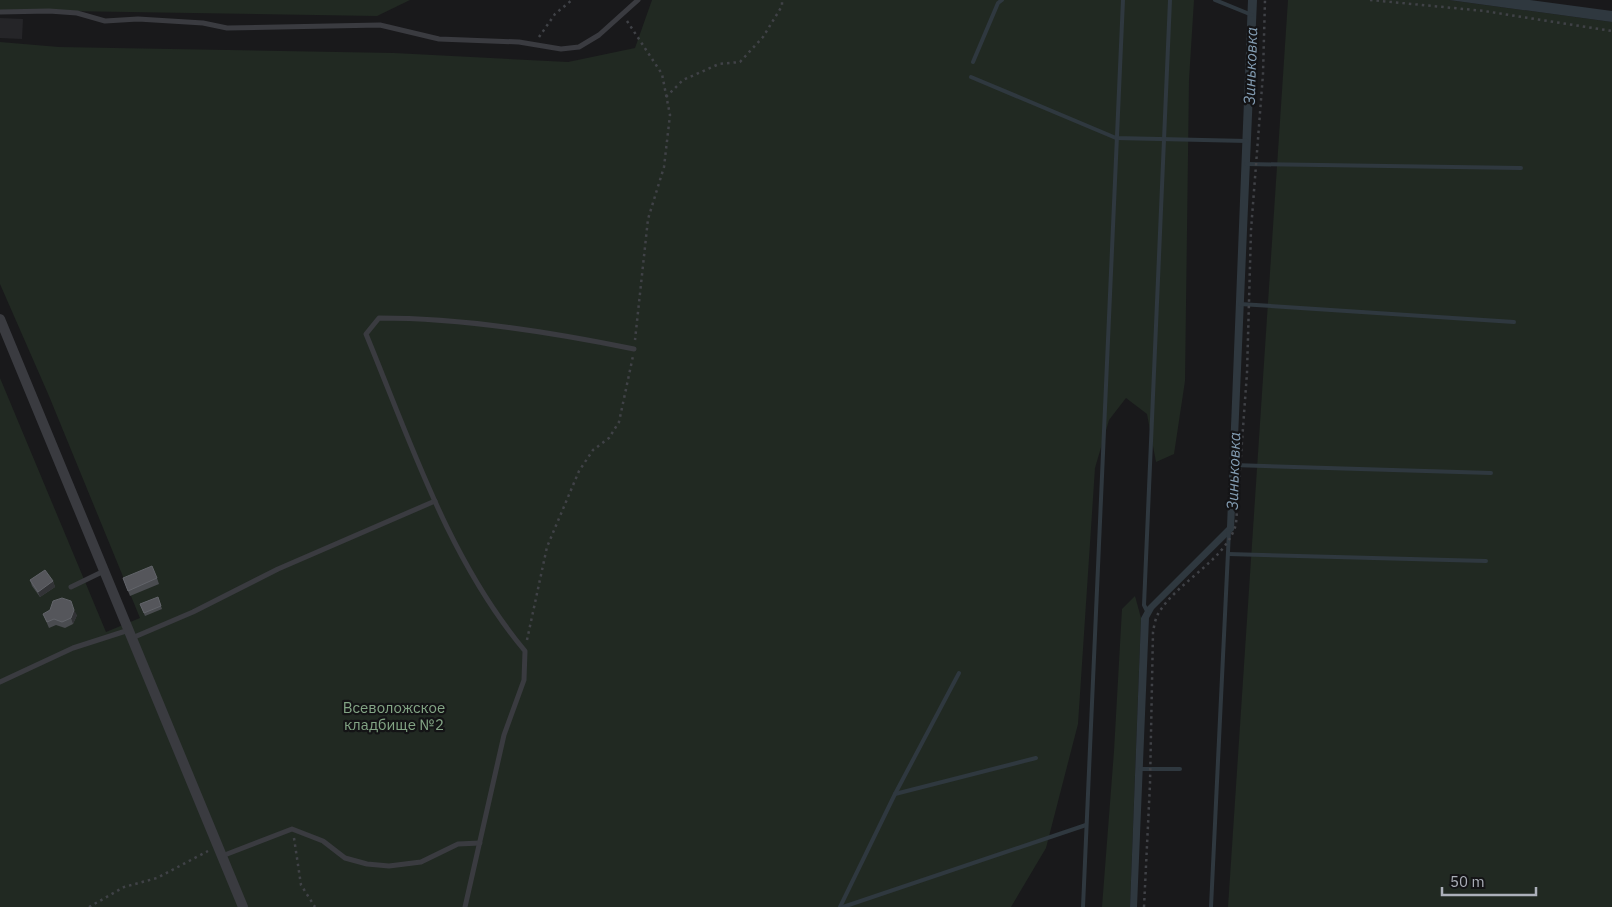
<svg xmlns="http://www.w3.org/2000/svg" width="1612" height="907" font-family="'IBM Plex Sans',sans-serif">
	<rect width="100%" height="100%" fill="#19191b"/>
	<polygon fill="#252528" points="0,18 23,19 22,39 0,38"/>
	<g fill="#212922">
		<polygon points="0,0 410,0 377,16 0,10"/>
		<polygon points="652,0 1194,0 1189,80 1185,381 1174,454 1156,462 1147,414 1126,398 1109,420 1095,468 1078,724 1046,848 1011,907 0,907 0,378 106,632 140,618 49,396 0,284 0,42 59,47 394,53 568,62 635,48"/>
		<polygon points="1288,0 1449,0 1612,22 1612,907 1228,907"/>
		<polygon points="1135,596 1141,618 1130,907 1102,907 1114,751 1122,609"/>
	</g>
	<g fill="#2f383f">
		<polygon points="1248,0 1257,0 1234,530 1154,609 1149,618 1137,907 1130,907 1141,618 1147,607 1227,527"/>
		<polygon points="1449,0 1530,0 1612,11 1612,22"/>
	</g>
	<g fill="none" stroke-linecap="round" stroke-linejoin="round">
		<g stroke="#2f383f" stroke-width="4">
			<polyline points="1215,0 1252,15"/>
			<polyline points="973,62 998,3 1002,0"/>
			<polyline points="971,77 1116,138 1247,141"/>
			<polyline points="1246,164 1521,168"/>
			<polyline points="1240,304 1514,322"/>
			<polyline points="1233,465 1491,473"/>
			<polyline points="1228,554 1486,561"/>
			<polyline points="1147,611 1144,605 1170,0"/>
			<polyline points="1140,769 1180,769"/>
			<polyline points="895,794 1036,758"/>
			<polyline points="840,907 895,794 959,673"/>
			<polyline points="843,907 1086,825"/>
			<polyline points="1083,907 1123,0"/>
			<polyline points="1211,907 1229,531"/>
		</g>
		<g stroke="#404247" stroke-width="2.5" stroke-dasharray="2.5 4" stroke-linecap="butt">
			<polyline points="1370,0 1484,11 1612,31"/>
			<polyline points="627,21 662,74 670,115 664,167 648,219 635,340"/>
			<polyline points="539,37 555,14 572,0"/>
			<polyline points="666,97 683,80 719,64 740,62 763,37 782,6 782,0"/>
			<polyline points="527,640 547,547 579,471 593,450 609,438 619,422 633,356"/>
			<polyline points="294,838 301,885 315,907"/>
			<polyline points="89,907 124,887 157,878 208,851"/>
			<path d="M 1144,907 L 1150,784 L 1153,632 C 1154,627 1155,619 1158,614 C 1177,581 1226,561 1236,524 L 1247,373 L 1251,230 L 1263,74 L 1265,0"/>
		</g>
		<g stroke="#3a3b40" stroke-width="5">
			<polyline points="0,12 49,11 77,13 105,21 138,19 203,23 227,28 380,25 439,39 519,42 561,49 579,47 599,35 638,0"/>
			<polyline points="71,587 104,571"/>
			<polyline points="132,638 193,612 278,569 435,501"/>
			<polyline points="0,682 73,648 129,630"/>
			<polyline points="222,856 292,829 323,841 345,858 367,864 389,866 421,862 458,844 480,843"/>
			<path d="M 465,907 L 504,735 L 524,680 L 525,651 C 449,560 411,443 366,334 L 379,318 C 464,318 551,332 634,349"/>
		</g>
		<polyline stroke="#3a3b40" stroke-width="10" points="0,319 243,907"/>
	</g>
	<g fill="#4a4c50">
		<polygon points="123,578 157,578 159,584 130,596"/>
		<polygon points="30,580 53,581 55,587 40,597 32,586"/>
		<polygon points="158,597 162,609 145,616 140,604"/>
		<polygon points="43,614 77,615 73,624 65,628 56,625 49,628"/>
	</g>
	<g fill="#323336">
		<polygon points="53,581 55,587 40,597 38,592"/>
		<polygon points="74,610 77,615 73,624 71,618"/>
	</g>
	<g fill="#55565b" stroke="#62646a">
		<polygon points="152,566 157,578 128,591 123,578"/>
		<polygon points="45,570 53,581 38,592 30,580"/>
		<polygon points="158,597 161,606 144,613 140,604"/>
		<polygon points="62,598 71,601 74,610 71,618 62,622 54,619 47,622 43,614 50,610 53,601"/>
	</g>
	<g text-anchor="middle" stroke-width="4.5" stroke-linejoin="round" paint-order="stroke">
		<g font-size="15" fill="#83a585" stroke="#141416">
			<text x="394" y="713">Всеволожское<tspan x="394" dy="17">кладбище №2</tspan></text>
		</g>
		<g font-size="16" font-style="italic" fill="#849eb4" stroke="#141416">
			<text transform="translate(1250 66) rotate(-88)" y="6">Зиньковка</text>
			<text transform="translate(1233 471) rotate(-88)" y="6">Зиньковка</text>
		</g>
	</g>
	<path d="M1442 887v8h94v-8" fill="none" stroke="#acb0ba" stroke-width="2.5"/>
	<text x="1450" y="887" font-size="15" fill="#acb0ba" stroke="#141416" stroke-width="4" paint-order="stroke">50 m</text>
</svg>
